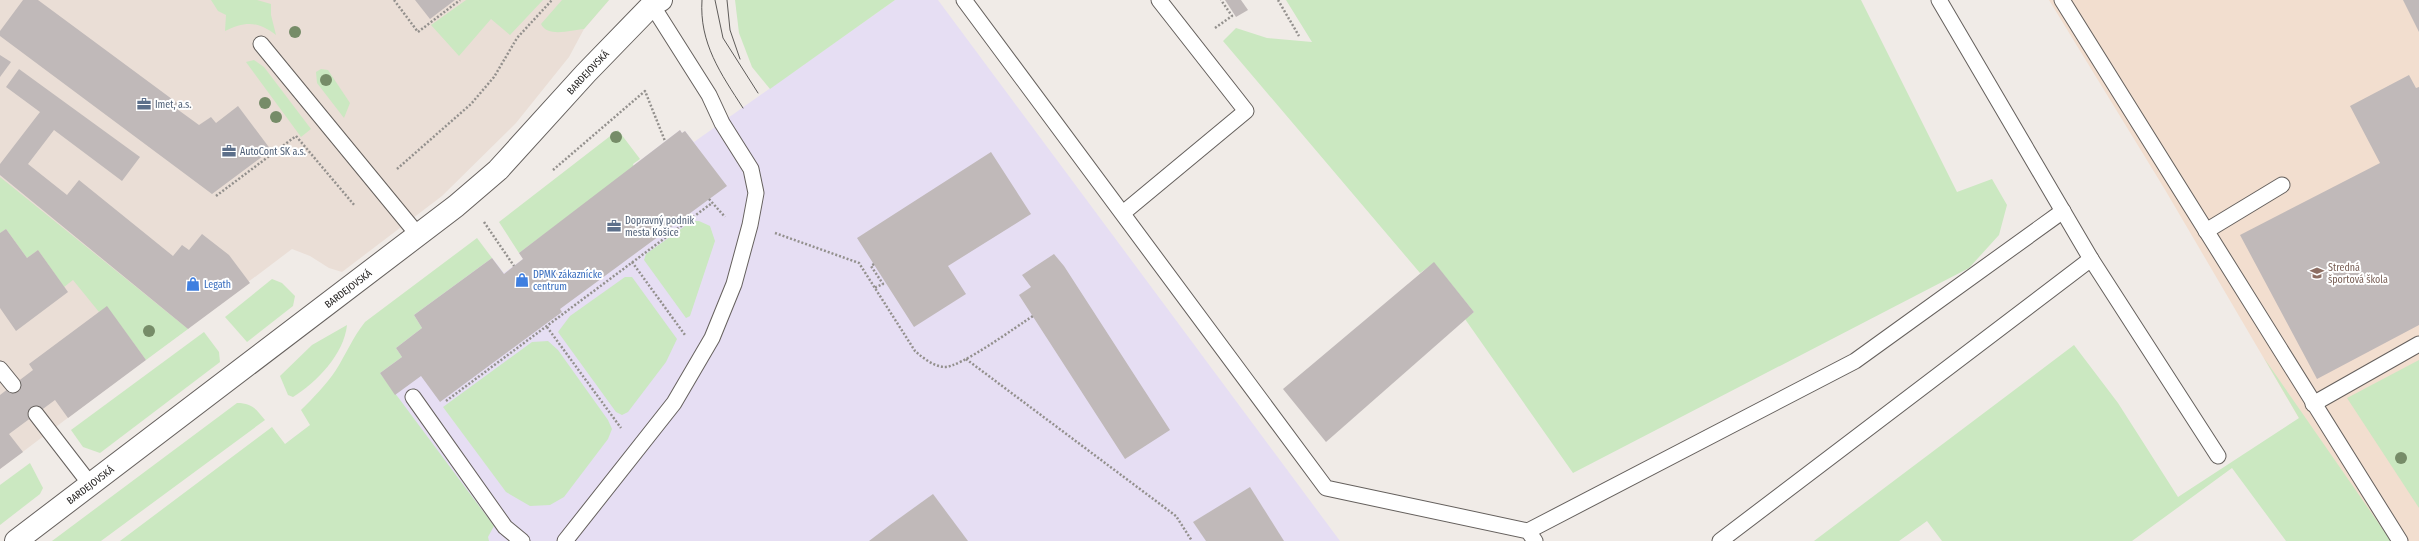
<svg xmlns="http://www.w3.org/2000/svg" width="2419" height="541" font-family="'Fira Sans Condensed',sans-serif">
	<rect width="100%" height="100%" fill="#f0ebe7"/>
	<polygon fill="#eaded6" points="0,0 609,0 584,29 569,57 516,123 442,196 342,272 329,268 310,256 292,249 0,469"/>
	<polygon fill="#e6def3" points="895,0 938,0 1340,541 155,541 402,357 396,348 422,328 414,315 492,258 504,273 523,259 519,253 680,130 682,133 685,131 694,142"/>
	<polygon fill="#f2decf" points="2049,0 2419,0 2419,541 2371,541 2164,188"/>
	<g fill="#cbe8c1">
		<path d="M 211,0 L 257,0 L 271,4 L 271,15 L 276,35 C 258,21 245,21 225,31 L 226,15 L 218,11 Z"/>
		<polygon points="466,0 543,0 510,35 491,19 459,56 431,25"/>
		<path d="M 562,0 L 609,0 L 584,29 C 571,30 548,38 541,24 Z"/>
		<polygon points="735,0 895,0 770,89 752,67 739,33"/>
		<polygon points="1286,0 1861,0 1957,192 1992,179 2007,205 1999,235 1969,268 1573,473 1465,319 1474,312 1434,263 1420,273 1223,41 1236,28 1267,38 1312,42"/>
		<polygon points="254,60 264,67 311,129 301,137 246,62"/>
		<polygon points="321,69 328,70 350,103 344,118 317,83 316,72"/>
		<polygon points="618,130 640,159 633,164 634,167 519,253 499,222"/>
		<polygon points="0,177 188,329 146,360 107,307 99,312 73,280 64,287 38,250 27,258 6,229 0,233"/>
		<polygon points="692,221 699,221 710,226 715,241 690,316 686,318 644,260 646,254"/>
		<path d="M 477,238 L 492,258 L 414,315 L 422,328 L 396,348 L 402,357 L 380,373 L 494,526 L 488,537 L 489,541 L 120,541 L 272,427 L 285,444 L 310,425 L 301,410 C 314,397 326,385 336,370 C 346,354 353,337 365,322 Z"/>
		<polygon points="625,277 632,277 677,339 666,362 628,412 622,415 616,412 558,332 570,316"/>
		<polygon points="272,279 282,283 295,296 293,306 247,342 225,317"/>
		<path d="M 347,325 C 344,354 317,382 293,397 L 288,395 L 280,376 L 312,345 Z"/>
		<polygon points="204,332 219,352 220,362 100,453 83,447 71,430"/>
		<polygon points="548,341 558,350 608,420 612,429 608,439 564,497 550,505 530,506 506,492 443,407 532,342"/>
		<polygon points="2074,345 2118,403 2178,497 2299,418 2264,358 2391,541 2286,541 2232,468 2132,541 1942,541 1927,521 1899,541 1814,541"/>
		<polygon points="2419,360 2419,508 2347,398"/>
		<path d="M 237,403 C 252,403 256,409 265,420 L 101,541 L 52,541 Z"/>
		<polygon points="30,463 43,488 40,494 0,525 0,485"/>
	</g>
	<g fill="#c0b9b9">
		<polygon points="23,0 38,0 180,105 177,109 199,125 211,117 216,123 238,106 271,150 212,194 0,36 0,31"/>
		<polygon points="415,0 455,0 430,19"/>
		<polygon points="1225,0 1241,0 1248,10 1236,17"/>
		<polygon points="2403,0 2419,0 2419,32"/>
		<polygon points="0,55 11,62 0,77"/>
		<polygon points="19,69 140,157 122,181 54,130 28,164 67,195 79,180 173,256 182,245 189,250 202,234 229,255 250,283 188,329 0,175 0,164 40,112 6,87"/>
		<polygon points="2409,75 2416,88 2419,87 2419,325 2317,379 2240,235 2380,163 2350,106"/>
		<polygon points="680,130 682,133 685,131 727,186 560,309 562,312 440,402 421,376 395,395 380,373 402,357 396,348 422,328 414,315 492,258 504,274 523,259 519,253"/>
		<polygon points="991,152 1031,214 948,266 966,294 914,327 857,238"/>
		<polygon points="6,229 27,258 38,250 68,292 16,331 0,308 0,233"/>
		<polygon points="1054,254 1064,266 1170,430 1125,459 1019,295 1031,287 1022,275"/>
		<polygon points="1434,262 1474,312 1326,442 1283,389"/>
		<polygon points="107,306 146,360 68,418 55,400 9,434 23,452 0,469 0,395 33,370 29,364"/>
		<polygon points="1250,487 1284,541 1206,541 1193,522"/>
		<polygon points="933,494 968,541 869,541 890,525"/>
	</g>
	<g fill="none" stroke-linecap="round" stroke-linejoin="round">
		<defs>
			<g id="service">
				<polyline points="964,0 1326,488 1528,531 1535,541"/>
				<polyline points="1939,0 2091,259"/>
				<polyline points="2062,0 2400,541"/>
				<polyline points="261,44 418,235"/>
				<polyline points="1123,213 1246,111 1159,0"/>
				<polyline points="2206,231 2282,185"/>
				<polyline points="0,369 13,385"/>
				<polyline points="413,397 505,527 522,541"/>
				<polyline points="2313,404 2419,344"/>
				<polyline points="36,414 90,484"/>
				<polyline points="1528,531 1855,361 2063,211"/>
				<polyline points="565,541 674,403 712,338 734,284 750,225 756,193 751,169 722,123 709,95 652,5"/>
				<polyline points="1720,541 2091,259 2218,456"/>
			</g>
			<g id="minor">
				<path id="s1" d="M 16,541 L 456,206 L 498,170 L 586,73 L 652,5 L 661,0"/>
			</g>
		</defs>
		<use href="#service" stroke="#65605d" stroke-width="17"/>
		<use href="#minor" stroke="#65605d" stroke-width="24"/>
		<g stroke="#93908d" stroke-width="2.5" stroke-dasharray="2 2" stroke-linecap="butt">
			<polyline points="394,0 418,32 460,0"/>
			<polyline points="1278,0 1299,36"/>
			<polyline points="1215,28 1232,16 1221,0"/>
			<polyline points="397,169 471,104 494,77 517,38 552,0"/>
			<polyline points="553,170 645,91 665,141"/>
			<polyline points="216,196 296,136 355,206"/>
			<polyline points="709,199 725,217"/>
			<polyline points="484,222 514,266"/>
			<path d="M 775,233 L 859,263 L 915,351 C 923,358 933,366 944,367 C 960,368 1017,326 1033,316"/>
			<polyline points="632,262 685,335"/>
			<polyline points="874,264 871,266 883,284 874,288"/>
			<polyline points="547,327 621,428"/>
			<polyline points="966,359 1176,516 1192,541"/>
			<polyline points="446,401 712,203"/>
		</g>
		<use href="#service" stroke="#fff" stroke-width="15"/>
		<use href="#minor" stroke="#fff" stroke-width="22"/>
		<g stroke="#5e5b59" stroke-width="1">
			<path d="M 702,0 C 699,43 721,74 743,108"/>
			<polyline points="715,0 723,38 758,93"/>
			<polyline points="727,0 730,30 740,59"/>
		</g>
	</g>
	<g fill="#768c68">
		<circle cx="295" cy="32" r="6"/>
		<circle cx="326" cy="80" r="6"/>
		<circle cx="265" cy="103" r="6"/>
		<circle cx="276" cy="117" r="6"/>
		<circle cx="616" cy="137" r="6"/>
		<circle cx="149" cy="331" r="6"/>
		<circle cx="2401" cy="458" r="6"/>
	</g>
	<defs>
		<symbol id="office-bare" viewBox="-9 -9 18 18"><path d="M-6-3h4V-5.5h4V-3h4V5H-6ZM-1-4.5V-3h2v-1.5ZM-6 0V1H6V0Z" fill="#5c6f8a" stroke="#fff" stroke-width="2.5" paint-order="stroke"/></symbol>
		<symbol id="school-bare" viewBox="-9 -9 18 18"><path d="M0-5L7-2L0 1L-7-2ZM-4 1L0 2.5L4 1V4Q0 6-4 4Z" fill="#8d6e63" stroke="#fff" stroke-width="2.5" paint-order="stroke"/></symbol>
		<symbol id="shop-bare" viewBox="-9 -9 18 18"><path d="M-5-2.5h2.3a2.7 3.5 0 0 1 5.4 0H5L5.5 6h-11ZM-1.5-2.5h3a1.5 2.3 0 0 0-3 0Z" fill="#3f7fe0" stroke="#fff" stroke-width="2.5" paint-order="stroke"/></symbol>
	</defs>
	<g fill-rule="evenodd">
		<use href="#office-bare" x="134" y="94" width="20" height="20"/>
		<use href="#office-bare" x="219" y="141" width="20" height="20"/>
		<use href="#office-bare" x="604" y="216" width="20" height="20"/>
		<use href="#school-bare" x="2307" y="263" width="20" height="20"/>
		<use href="#shop-bare" x="512" y="270" width="20" height="20"/>
		<use href="#shop-bare" x="183" y="274" width="20" height="20"/>
	</g>
	<g text-anchor="middle" stroke-width="4" stroke-linejoin="round" paint-order="stroke">
		<g font-size="10" fill="#272524" stroke="#fff">
			<text dy="4" stroke="none"><textPath href="#s1" startOffset="741">BARDEJOVSKÁ</textPath></text>
			<text dy="4" stroke="none"><textPath href="#s1" startOffset="417">BARDEJOVSKÁ</textPath></text>
			<text dy="4" stroke="none"><textPath href="#s1" startOffset="93">BARDEJOVSKÁ</textPath></text>
		</g>
		<g font-size="10" fill="#4e5e75" stroke="#fff" text-anchor="start">
			<text x="155" y="108">Imet, a.s.</text>
			<text x="240" y="155">AutoCont SK a.s.</text>
			<text x="625" y="224">Dopravný podnik<tspan x="625" dy="12">mesta Košice</tspan></text>
		</g>
		<g font-size="10" fill="#785e54" stroke="#fff" text-anchor="start">
			<text x="2328" y="271">Stredná<tspan x="2328" dy="12">športová škola</tspan></text>
		</g>
		<g font-size="10" fill="#366cbe" stroke="#fff" text-anchor="start">
			<text x="533" y="278">DPMK zákaznícke<tspan x="533" dy="12">centrum</tspan></text>
			<text x="204" y="288">Legath</text>
		</g>
	</g>
</svg>
